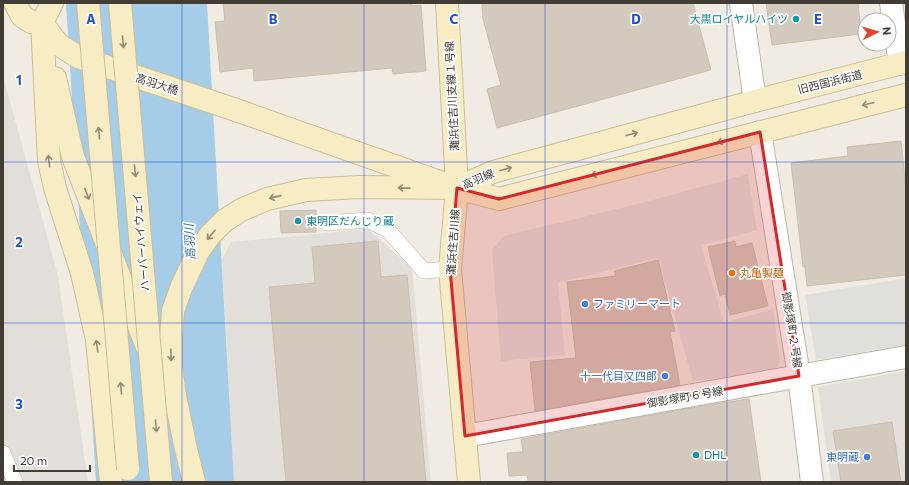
<svg xmlns="http://www.w3.org/2000/svg" width="909" height="485" font-family="Commissioner,'Noto Sans JP',sans-serif">
	<rect width="100%" height="100%" fill="#f0ece4"/>
	<g fill="#e2ded9">
		<polygon points="3,76 58,276 88,482 3,482"/>
		<polygon points="368,229 412,268 431,482 234,482 222,260 231,242"/>
		<polygon points="906,371 906,482 831,482 818,387"/>
	</g>
	<g fill="#e1dfdc">
		<polygon points="748,174 757,230 701,245 724,323 773,309 780,362 773,371 693,381 658,258 558,283 565,355 501,361 492,250 504,236 642,203"/>
		<polygon points="906,278 906,345 816,360 805,295"/>
	</g>
	<polygon fill="#a5cde7" points="66,3 207,3 234,482 96,482"/>
	<g fill="#d3cabd" stroke="#cabfae">
		<polygon points="223,3 412,3 412,6 421,5 426,71 393,74 392,68 254,81 253,68 220,72 215,22 225,21"/>
		<polygon points="482,3 693,3 711,70 497,128 487,89 501,85 483,19"/>
		<polygon points="766,3 858,3 861,34 772,45"/>
		<polygon points="901,141 906,188 906,275 807,286 805,267 803,267 791,163 848,156 847,147"/>
		<polygon points="316,210 316,232 281,233 280,211"/>
		<polygon points="378,241 381,277 407,275 426,482 286,482 269,287 315,283 312,247"/>
		<polygon points="735,241 736,247 752,243 768,306 730,315 725,294 720,296 708,247"/>
		<polygon points="658,260 675,331 670,332 680,385 535,411 530,362 576,358 567,282 616,276 614,271"/>
		<polygon points="749,399 761,482 528,482 527,475 509,476 507,453 523,452 521,439 708,405"/>
		<polygon points="892,422 901,482 841,482 833,431"/>
	</g>
	<g fill="none" stroke-linecap="round" stroke-linejoin="round">
		<defs>
			<g id="lane">
				<polyline points="326,223 368,220 388,230 424,271 450,269"/>
				<polyline points="3,453 15,482"/>
			</g>
			<g id="street">
				<polyline points="741,3 755,101"/>
				<polyline points="891,3 900,64"/>
				<polyline points="760,132 799,376 812,482"/>
				<polyline points="465,436 906,357"/>
			</g>
			<g id="secondary">
				<polyline points="15,3 22,16 31,22 42,23"/>
				<polyline points="52,3 42,23 49,161 55,188 82,273 97,340 111,482"/>
				<polyline points="447,3 457,188 450,269 469,482"/>
				<polyline points="42,23 58,44 78,57 236,110 457,188 499,199 906,95"/>
				<polyline points="55,78 73,157 147,347"/>
				<polyline points="194,482 186,449 175,396 171,366 171,337 173,311 181,288 198,252 210,235 224,221 241,210 267,199 306,190 359,187 457,188 493,172 755,101 906,62"/>
			</g>
		</defs>
		<use href="#lane" stroke="#bdb6aa" stroke-width="16"/>
		<use href="#street" stroke="#bdb6aa" stroke-width="24"/>
		<use href="#secondary" stroke="#cbbe97" stroke-width="24"/>
		<use href="#lane" stroke="#fff" stroke-width="15"/>
		<use href="#street" stroke="#fff" stroke-width="22"/>
		<use href="#secondary" stroke="#f8ecc5" stroke-width="22"/>
		<defs>
			<g id="secondary-bridge">
				<polyline points="88,3 128,469"/>
				<polyline points="120,3 161,482"/>
			</g>
		</defs>
		<use href="#secondary-bridge" stroke="#cbbe97" stroke-width="24" stroke-linecap="butt"/>
		<use href="#secondary-bridge" stroke="#f8ecc5" stroke-width="22"/>
	</g>
	<defs><path id="oneway-shaft" d="M-6 0H5M1.5-3L5.5 0L1.5 3" fill="none" stroke-width="1.6" stroke-linecap="round" stroke-linejoin="round"/></defs>
	<g stroke="#938b75">
		<use href="#oneway-shaft" transform="translate(123 42) rotate(85)"/>
		<use href="#oneway-shaft" transform="translate(868 104) rotate(166)"/>
		<use href="#oneway-shaft" transform="translate(99 133) rotate(-95)"/>
		<use href="#oneway-shaft" transform="translate(632 134) rotate(-15)"/>
		<use href="#oneway-shaft" transform="translate(723 141) rotate(166)"/>
		<use href="#oneway-shaft" transform="translate(49 161) rotate(-97)"/>
		<use href="#oneway-shaft" transform="translate(506 169) rotate(-15)"/>
		<use href="#oneway-shaft" transform="translate(135 171) rotate(85)"/>
		<use href="#oneway-shaft" transform="translate(597 174) rotate(166)"/>
		<use href="#oneway-shaft" transform="translate(404 188) rotate(-179)"/>
		<use href="#oneway-shaft" transform="translate(87 194) rotate(69)"/>
		<use href="#oneway-shaft" transform="translate(275 197) rotate(167)"/>
		<use href="#oneway-shaft" transform="translate(211 235) rotate(131)"/>
		<use href="#oneway-shaft" transform="translate(97 346) rotate(-98)"/>
		<use href="#oneway-shaft" transform="translate(171 355) rotate(89)"/>
		<use href="#oneway-shaft" transform="translate(121 388) rotate(-95)"/>
		<use href="#oneway-shaft" transform="translate(156 426) rotate(85)"/>
	</g>
	<path fill="#d62828" fill-opacity="0.2" stroke="#d62828" stroke-width="3" stroke-linejoin="round" d="M 760,132 L 799,376 L 465,436 L 450,269 L 457,188 L 499,199 Z"/>
	<path fill="none" stroke="#1d4ed8" stroke-width="1" stroke-opacity="0.55" d="M 182,3 L 182,482M 364,3 L 364,482M 545,3 L 545,482M 727,3 L 727,482M 3,162 L 906,162M 3,323 L 906,323"/>
	<g fill="#0f9aa8" stroke="#fff" stroke-width="1.5">
		<circle cx="796" cy="19" r="4"/>
		<circle cx="298" cy="221" r="4"/>
		<circle cx="696" cy="455" r="4"/>
	</g>
	<circle fill="#e8710a" stroke="#fff" stroke-width="1.5" cx="732" cy="273" r="4"/>
	<g fill="#3f7fe0" stroke="#fff" stroke-width="1.5">
		<circle cx="585" cy="304" r="4"/>
		<circle cx="665" cy="376" r="4"/>
		<circle cx="867" cy="457" r="4"/>
	</g>
	<g text-anchor="middle" stroke-width="3.5" stroke-linejoin="round" paint-order="stroke">
		<g font-size="11" fill="#0d838f" stroke="#fff" text-anchor="start">
			<text x="788" y="23" text-anchor="end">大黒ロイヤルハイツ</text>
			<text x="306" y="225">東明区だんじり蔵</text>
			<text x="704" y="459">DHL</text>
		</g>
		<g font-size="11" fill="#413c34" stroke="#fff">
			<text transform="translate(830 82) rotate(-14)" y="4">旧西国浜街道</text>
			<text transform="translate(157 84) rotate(18)" y="4">高羽大橋</text>
			<text transform="translate(452 96) rotate(-93)" y="4">灘浜住吉川支線１号線</text>
			<text transform="translate(478 179) rotate(-23)" y="4">高羽線</text>
			<text transform="translate(141 242) rotate(-95)" y="4">ハーバーハイウェイ</text>
			<text transform="translate(453 242) rotate(-86)" y="4">灘浜住吉川線</text>
			<text transform="translate(792 330) rotate(81)" y="4">御影塚町２号線</text>
			<text transform="translate(685 397) rotate(-10)" y="4">御影塚町６号線</text>
		</g>
		<g font-size="11" fill="#c56008" stroke="#fff" text-anchor="start">
			<text x="740" y="277">丸亀製麺</text>
		</g>
		<g font-size="11" fill="#366cbe" stroke="#fff" text-anchor="end">
			<text x="593" y="308" text-anchor="start">ファミリーマート</text>
			<text x="657" y="380">十一代目又四郎</text>
			<text x="859" y="461">東明蔵</text>
		</g>
		<g font-size="12" font-style="italic" fill="#3a76a1" stroke="#fff">
			<text transform="translate(190 242) rotate(-93)" y="4">高羽川</text>
		</g>
	</g>
	<g font-size="13" text-anchor="middle" font-weight="bold" fill="#1d4ed8" stroke="#fff" stroke-width="3.5" stroke-linejoin="round" paint-order="stroke">
		<text x="91" y="24">A</text>
		<text x="273" y="24">B</text>
		<text x="454" y="24">C</text>
		<text x="636" y="24">D</text>
		<text x="818" y="24">E</text>
		<text x="19" y="85">1</text>
		<text x="19" y="247">2</text>
		<text x="19" y="409">3</text>
	</g>
	<rect width="909" height="485" fill="none" stroke="#413c34" stroke-width="8"/>
	<g transform="translate(877 32) rotate(85)"><circle r="19" fill="#ffffff" stroke="#b3b1ae"/>
	<path d="M0-3L7 15L0 10L-7 15Z" fill="#e34327"/>
	<text y="-6" font-size="11" font-weight="bold" text-anchor="middle" fill="#413c34">N</text>
	</g>
	<path d="M14 465v6h76v-6" fill="none" stroke="#413c34" stroke-width="2"/>
	<text x="20" y="465" font-size="12" fill="#413c34" stroke="#ffffff" stroke-width="3" paint-order="stroke">20 m</text>
</svg>
